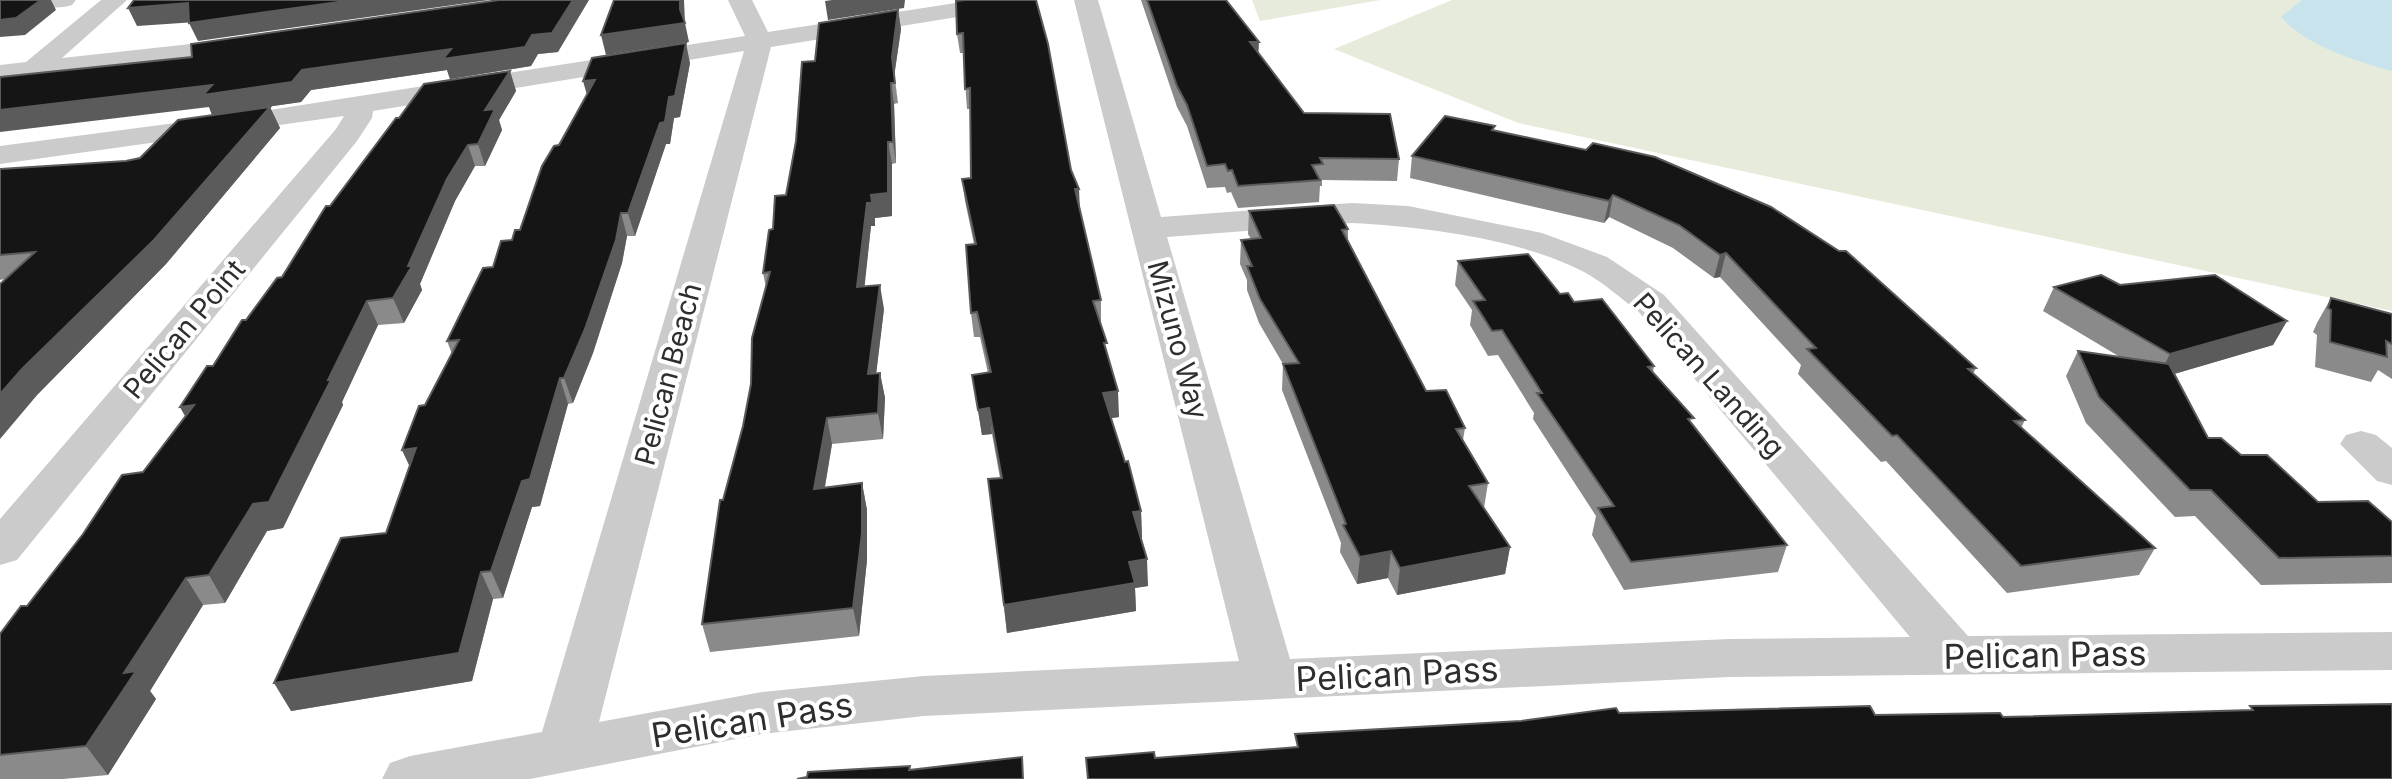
<svg xmlns="http://www.w3.org/2000/svg" width="2392" height="779" font-family="Inter,sans-serif">
	<rect width="100%" height="100%" fill="#fff"/>
	<g fill="#e7ebdb">
		<polygon points="1252,0 1380,0 1260,21"/>
		<polygon points="1452,0 2392,0 2392,311 1518,123 1334,49"/>
	</g>
	<path fill="#c8e3eb" d="M 2302,0 L 2392,0 L 2392,71 C 2355,61 2307,46 2281,17 Z"/>
	<g fill="none" stroke-linecap="round" stroke-linejoin="round">
		<g fill="#cbcbcb" fill-rule="evenodd">
			<polygon points="0,0 76,0 72,5 64,7 0,11"/>
			<polygon points="101,0 127,0 62,58 246,38 255,41 259,46 255,51 246,54 0,81 0,65 26,62"/>
			<path d="M 728,0 L 752,0 L 768,32 L 975,0 L 1032,0 L 1028,5 L 1020,7 L 771,47 L 599,722 L 762,692 L 924,676 L 1239,661 L 1074,0 L 1098,0 L 1161,217 L 1352,203 L 1408,206 L 1542,233 L 1607,257 L 1664,295 L 1968,636 L 2392,632 L 2392,670 L 1729,677 L 924,716 L 762,734 L 530,779 L 382,779 L 390,763 L 410,756 L 542,732 L 744,51 L 373,111 L 372,118 L 357,141 L 17,560 L 0,565 L 0,519 L 336,129 L 344,116 L 0,164 L 0,146 L 244,114 L 745,36 ZM 1352,223 C 1424,227 1517,238 1582,271 C 1602,281 1620,298 1638,311 L 1910,637 L 1729,639 L 1290,659 L 1167,237 Z"/>
			<polygon points="2361,431 2376,435 2392,448 2392,485 2377,481 2340,444 2346,435"/>
		</g>
	</g>
	<g fill="#8a8a8a">
		<polygon points="965,0 1071,170 1101,300 1101,325 1119,417 1111,418 1141,511 1142,538 1141,538 1148,586 1135,588 1136,611 1007,633 988,479 1000,478 992,434 982,435 972,375 988,373 980,337 974,337 971,313 974,244 965,201 962,179 971,178 970,109 967,109 963,53 960,53 957,34"/>
		<polygon points="1141,0 1226,0 1258,53 1304,113 1399,159 1397,181 1322,180 1322,186 1320,186 1319,202 1238,208 1231,192 1227,193 1225,187 1207,188 1187,126 1177,107"/>
		<polygon points="898,10 901,29 894,77 898,103 894,104 896,163 892,164 892,216 875,218 875,226 871,226 864,286 884,309 876,373 880,373 885,398 883,439 832,444 825,487 862,483 867,510 867,560 859,636 710,652 702,624 723,500 743,426 751,384 766,287 763,273 773,229 786,195 815,61"/>
		<polygon points="558,52 538,54 531,66 450,79 447,70 311,90 301,102 231,112 270,107 280,128 166,264 38,394 4,279 0,280 0,169 126,161 140,158 212,115 192,57"/>
		<polygon points="690,63 680,117 674,118 670,144 666,144 635,236 627,236 622,263 593,353 573,403 568,404 540,506 532,507 503,598 493,599 472,681 291,711 386,533 410,466 402,450 452,354 447,341 493,267 520,230 559,145"/>
		<polygon points="510,71 516,91 499,120 502,130 485,166 475,166 455,201 420,284 422,290 404,323 378,325 342,402 343,405 283,528 267,531 225,603 203,605 150,691 156,699 108,775 63,779 0,779 0,634 27,606 143,472 185,416 180,407 213,366 246,320 282,277 330,206 399,118"/>
		<polygon points="1494,131 1976,368 1973,374 2025,420 2021,428 2155,548 2139,575 2007,593 1886,461 1881,462 1798,374 1801,365 1720,277 1714,278 1673,248 1609,217 1604,223 1410,178 1412,156"/>
		<polygon points="1249,211 1348,229 1348,240 1426,391 1465,428 1463,440 1488,483 1484,508 1510,547 1505,574 1397,595 1388,578 1357,584 1340,552 1341,543 1282,390 1283,364 1259,323 1247,290 1247,280 1240,264 1241,240 1251,239 1248,234"/>
		<polygon points="1458,261 1560,294 1574,302 1654,366 1653,372 1787,545 1778,572 1624,590 1592,535 1596,516 1533,419 1534,413 1498,355 1488,356 1470,325 1472,310 1455,285"/>
		<polygon points="2120,285 2287,321 2273,345 2174,374 2208,438 2241,455 2318,502 2392,522 2392,583 2261,585 2195,516 2175,517 2086,423 2066,376 2078,351 2120,357 2043,311 2054,287"/>
		<polygon points="2331,298 2392,314 2392,379 2378,370 2371,382 2315,367 2317,335 2313,332 2317,323"/>
	</g>
	<g fill="#5b5b5b">
		<polygon points="41,0 51,0 56,10 25,35 0,37 0,20"/>
		<polygon points="353,0 489,0 198,41 189,23"/>
		<polygon points="573,0 589,0 558,52 538,54 531,66 450,79 447,70 311,90 301,102 212,115 209,107 0,132 0,110 532,35"/>
		<polygon points="680,0 684,0 685,23 689,42 606,55 601,35 680,9"/>
		<polygon points="832,0 905,0 904,8 828,20 825,1"/>
		<polygon points="188,3 196,22 137,26 128,8"/>
		<polygon points="898,10 901,29 894,77 898,103 892,57"/>
		<polygon points="1250,42 1259,42 1258,61"/>
		<polygon points="686,43 690,63 680,117 674,118 670,144 666,144 635,236 628,213 669,97"/>
		<polygon points="510,71 516,91 499,120 502,130 485,166 478,144 485,110"/>
		<polygon points="595,80 589,102 583,81"/>
		<polygon points="891,83 894,104 896,163 893,142"/>
		<polygon points="270,107 280,128 166,264 38,394 0,439 0,394 22,369"/>
		<polygon points="888,142 892,164 892,216 875,218 875,226 871,226 862,311 857,287 867,203 871,195"/>
		<polygon points="468,145 475,166 455,201 420,284 422,290 404,323 393,298 447,179"/>
		<polygon points="1075,189 1079,189 1080,211"/>
		<polygon points="1613,195 1609,217 1604,223 1609,201"/>
		<polygon points="621,213 627,236 622,263 593,353 573,403 564,378"/>
		<polygon points="1726,253 1720,277 1714,278 1720,255"/>
		<polygon points="880,285 884,309 873,400 868,374"/>
		<polygon points="367,301 378,325 342,402 343,405 283,528 267,531 225,603 209,575 328,380"/>
		<polygon points="2287,321 2273,345 2157,379 2170,354"/>
		<polygon points="880,373 885,398 883,439 878,413"/>
		<polygon points="560,378 568,404 540,506 532,507 503,598 491,571 522,481"/>
		<polygon points="1118,391 1119,417 1105,419 1103,393"/>
		<polygon points="194,405 195,433 180,407"/>
		<polygon points="989,408 992,434 982,435 978,410"/>
		<polygon points="827,418 832,444 820,515 814,489"/>
		<polygon points="416,448 414,476 402,450"/>
		<polygon points="862,483 867,510 867,560 859,636 853,608"/>
		<polygon points="1141,511 1142,538 1134,539 1133,512"/>
		<polygon points="1510,547 1505,574 1397,595 1400,568"/>
		<polygon points="1391,551 1388,578 1357,584 1360,557"/>
		<polygon points="1147,559 1148,586 1135,588 1136,611 1007,633 1004,605 1129,562"/>
		<polygon points="481,572 493,599 472,681 291,711 274,683"/>
		<polygon points="186,578 203,605 150,691 156,699 108,775 86,746 124,673"/>
	</g>
	<g fill="#151515" stroke="#5b5b5b" stroke-width="2">
		<polygon points="0,0 41,0 16,18 0,20"/>
		<polygon points="134,0 353,0 189,23 188,3 128,8"/>
		<polygon points="499,0 573,0 552,33 532,35 525,47 443,59 451,49 302,70 292,82 203,95 212,85 0,110 0,77 192,57 191,44"/>
		<polygon points="614,0 680,0 680,9 685,23 601,35"/>
		<polygon points="965,0 1036,0 1048,44 1071,170 1079,189 1075,189 1101,300 1093,301 1107,343 1104,343 1118,391 1103,393 1125,462 1128,461 1141,511 1133,512 1147,559 1129,562 1135,583 1004,605 988,479 1002,478 989,408 978,410 972,375 991,372 977,312 971,313 966,245 976,244 962,179 971,178 970,88 965,89 963,33 957,34 956,1"/>
		<polygon points="1147,0 1226,0 1259,42 1250,42 1304,113 1390,114 1399,159 1320,158 1323,164 1312,165 1320,180 1238,186 1232,170 1228,171 1225,164 1207,166 1187,105 1177,86"/>
		<polygon points="898,10 892,57 895,83 891,83 893,142 888,142 888,193 871,195 872,203 867,203 857,287 880,285 868,374 880,373 878,413 827,418 814,489 862,483 862,533 853,608 702,624 720,500 723,500 743,426 751,384 752,338 770,272 763,273 769,230 773,229 775,196 786,195 796,141 802,62 815,61 819,23"/>
		<polygon points="686,43 675,96 669,97 665,122 660,123 628,213 621,213 616,240 585,329 564,378 560,378 530,479 522,481 491,571 481,572 459,653 274,683 341,538 386,533 416,448 402,450 419,406 425,405 459,340 447,341 483,268 493,267 501,241 512,240 515,230 520,230 542,166 554,146 559,145 595,80 583,81 592,58"/>
		<polygon points="510,71 485,110 495,109 478,144 468,145 447,179 408,266 412,266 393,298 367,301 328,380 331,380 269,502 253,504 209,575 186,578 124,673 136,671 86,746 0,755 0,634 21,606 27,606 83,534 122,475 143,472 194,405 180,407 207,366 213,366 242,320 246,320 277,278 282,277 326,206 330,206 396,118 399,118 424,84"/>
		<polygon points="270,107 154,240 22,369 0,394 0,284 35,252 0,255 0,169 126,161 140,158 178,120"/>
		<polygon points="1445,116 1495,126 1492,130 1586,150 1593,143 1655,157 1771,207 1839,251 1846,251 1976,368 1968,369 2025,420 2014,421 2155,548 2021,566 1897,435 1892,436 1807,349 1816,348 1726,253 1720,255 1679,225 1613,195 1609,201 1412,156"/>
		<polygon points="1334,205 1348,229 1342,230 1426,391 1446,390 1465,428 1456,429 1488,483 1469,486 1510,547 1400,568 1391,551 1360,557 1343,525 1346,524 1283,364 1299,363 1260,299 1247,266 1252,266 1241,240 1261,238 1249,211"/>
		<polygon points="1528,254 1560,294 1568,293 1574,302 1602,299 1654,366 1648,367 1694,418 1688,419 1787,545 1631,562 1598,508 1614,506 1537,393 1542,393 1502,330 1492,331 1473,301 1485,300 1458,261"/>
		<polygon points="2101,275 2120,285 2215,275 2287,321 2170,354 2054,287"/>
		<polygon points="2331,298 2392,314 2392,344 2386,341 2387,357 2330,342 2331,310 2328,308"/>
		<polygon points="2078,351 2169,364 2208,438 2221,438 2241,455 2267,455 2318,502 2368,501 2392,522 2392,556 2279,558 2211,490 2190,490 2099,397"/>
		<polygon points="2392,704 2392,779 1088,779 1086,758 1154,752 1155,758 1298,747 1295,734 1521,721 1616,708 1619,713 1870,706 1875,715 2000,713 2003,717 2253,710 2250,706"/>
		<polygon points="1022,757 1023,779 797,779 807,777 808,772 910,766 909,770"/>
	</g>
	<g text-anchor="middle" stroke-width="8" stroke-linejoin="round" paint-order="stroke">
		<g font-size="28" fill="#2e2e2e" stroke="#fff">
			<text transform="translate(184 329) rotate(-50)" y="10">Pelican Point</text>
			<text transform="translate(1178 340) rotate(75)" y="10">Mizuno Way</text>
			<text transform="translate(668 374) rotate(-75)" y="10">Pelican Beach</text>
			<text transform="translate(1709 375) rotate(48)" y="10">Pelican Landing</text>
		</g>
		<g font-size="34" fill="#2e2e2e" stroke="#fff">
			<text transform="translate(2045 655) rotate(-1)" y="12">Pelican Pass</text>
			<text transform="translate(1397 674) rotate(-3)" y="12">Pelican Pass</text>
			<text transform="translate(752 720) rotate(-9)" y="12">Pelican Pass</text>
		</g>
	</g>
</svg>
